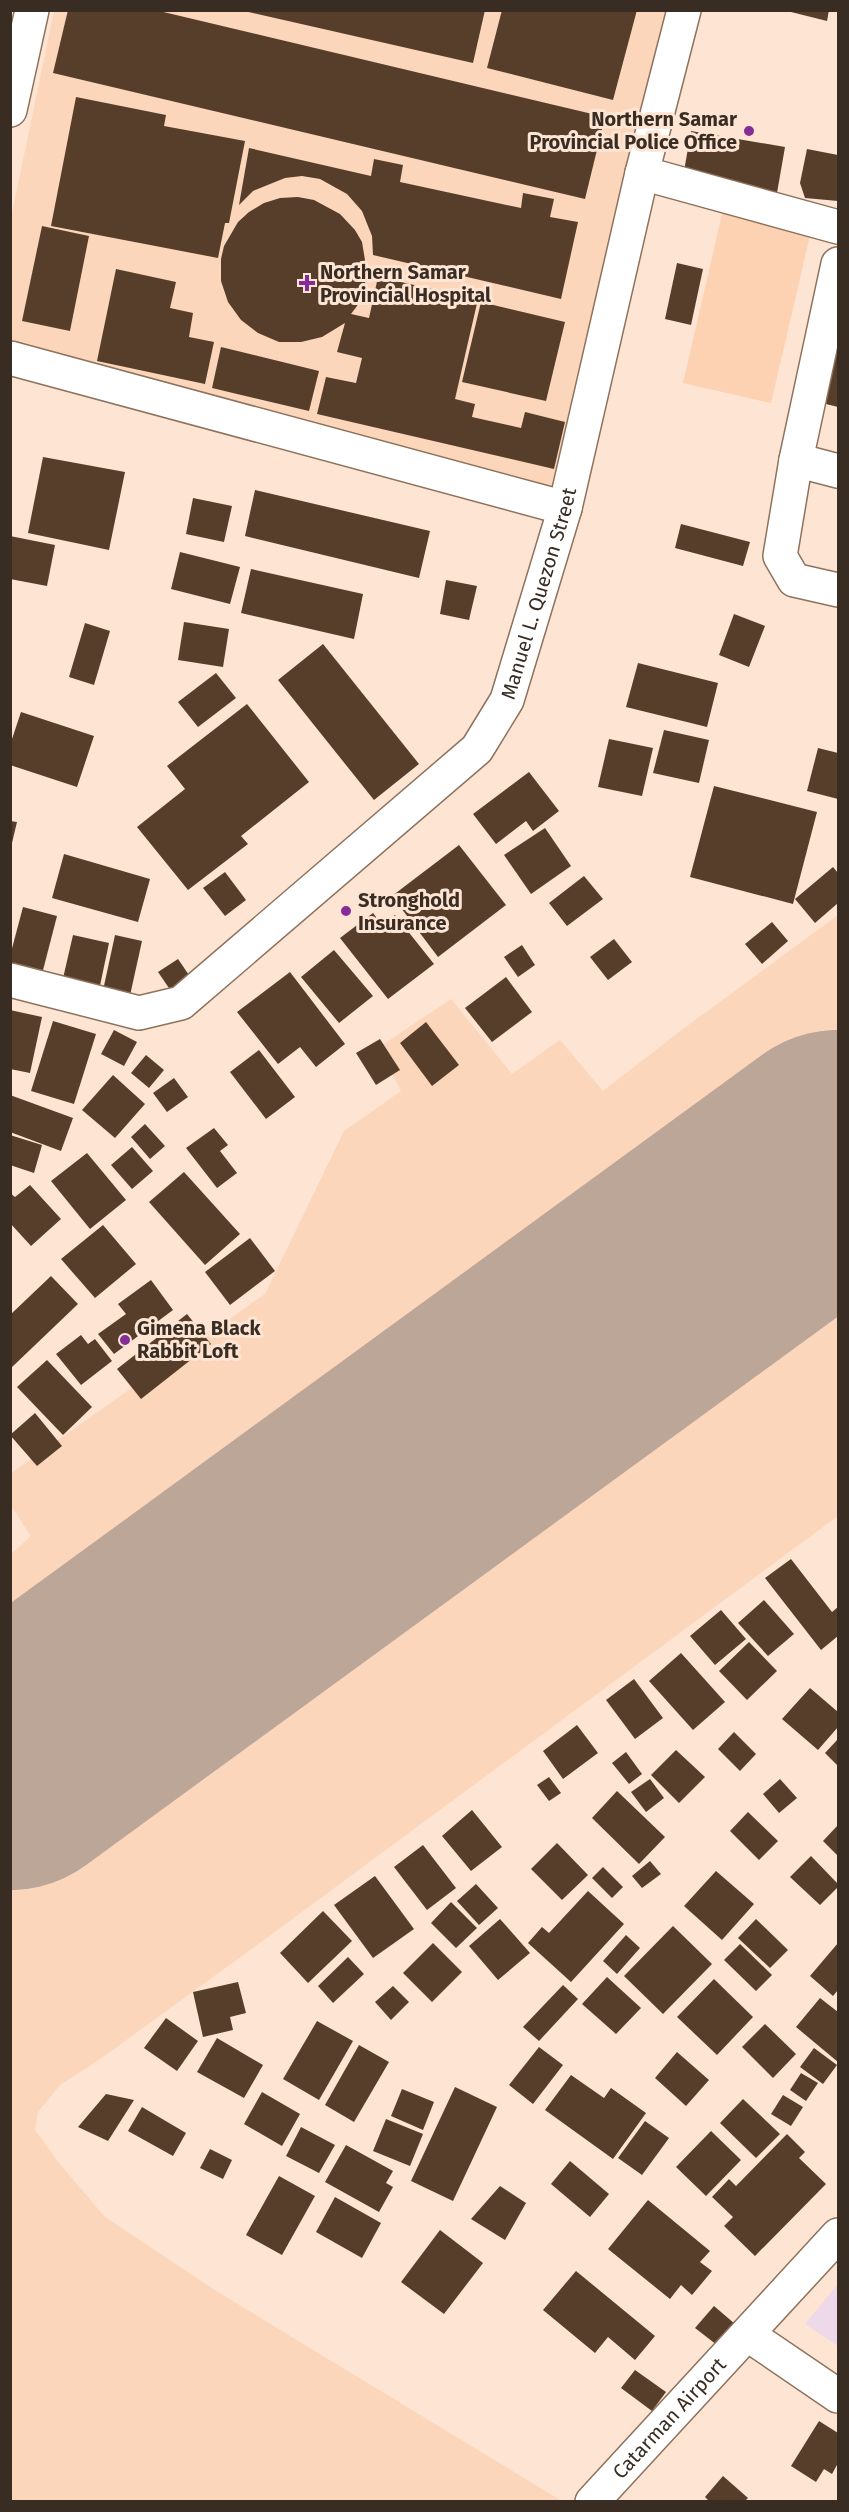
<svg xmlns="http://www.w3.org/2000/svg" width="849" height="2512" font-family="'Fira Sans',sans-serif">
	<rect width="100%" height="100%" fill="#fee4d2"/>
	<polygon fill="#edd9e9" points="838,2284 838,2346 805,2324"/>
	<g fill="#fcd6bb">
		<polygon points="54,11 665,11 556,488 11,347 11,218"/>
		<polygon points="838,915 838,1516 268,1937 96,2062 60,2085 38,2112 35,2130 59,2163 105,2217 213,2289 562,2501 11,2501 10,1555 31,1536 11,1506 10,1474 265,1294 344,1131 401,1091 378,1048 451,999 512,1074 560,1040 603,1091 683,1029"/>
	</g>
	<polygon fill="#fcd2b3" points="723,210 811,231 771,403 683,383"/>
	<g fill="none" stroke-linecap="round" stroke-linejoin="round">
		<polyline stroke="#bba697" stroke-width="256" points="10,1762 838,1158"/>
	</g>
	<g fill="#573e2b">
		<polygon points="68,10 155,10 605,117 585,199 53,73"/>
		<polygon points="240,10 485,10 473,63"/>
		<polygon points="502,10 637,10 613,100 487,68"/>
		<polygon points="783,10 829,10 827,21"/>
		<polygon points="76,97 166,115 164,126 245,141 229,223 225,223 218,258 51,226"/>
		<polygon points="691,131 785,147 777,193 683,177"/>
		<polygon points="249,148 371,176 374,159 403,165 400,182 521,208 523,193 554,199 550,217 578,222 561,299 373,255 372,236 362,211 347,194 320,179 302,176 285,178 253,191 239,205"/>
		<polygon points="807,149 838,155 838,201 805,198 800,183"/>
		<polygon points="298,197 314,200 340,214 355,230 362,242 367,272 364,289 357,306 351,314 369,318 378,277 478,299 455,399 475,404 472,417 521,428 525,412 565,422 554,469 317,414 326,377 356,383 362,358 337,352 345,323 322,337 301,342 279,342 258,333 241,320 228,302 221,281 221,259 224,246 238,222 249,212 264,203 280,198"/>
		<polygon points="42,226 89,236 70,331 22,321"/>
		<polygon points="677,263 703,269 691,325 665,319"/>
		<polygon points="116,269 176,282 170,308 193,313 189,337 214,342 205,384 97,361"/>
		<polygon points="481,302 565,322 546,401 462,382"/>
		<polygon points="837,344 838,344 838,407 826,404"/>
		<polygon points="221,347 319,371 309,411 212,388"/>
		<polygon points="43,457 125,472 109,550 28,533"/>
		<polygon points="255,490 430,531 419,578 245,536"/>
		<polygon points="193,498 232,506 224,542 186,534"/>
		<polygon points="681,524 750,542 743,566 675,548"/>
		<polygon points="10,536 55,545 47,586 10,579"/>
		<polygon points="180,552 240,567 230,604 171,589"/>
		<polygon points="251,569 363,594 354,639 241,613"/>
		<polygon points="446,580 477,586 469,620 440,614"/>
		<polygon points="734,614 765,626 749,667 719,655"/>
		<polygon points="184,622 229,629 223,667 178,660"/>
		<polygon points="85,623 110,631 94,685 69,677"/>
		<polygon points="323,644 419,764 374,800 278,680"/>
		<polygon points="638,663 718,683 707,727 626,707"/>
		<polygon points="216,673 236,698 198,727 178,702"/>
		<polygon points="247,704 309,782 241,836 248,844 188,890 137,827 185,789 167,766"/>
		<polygon points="21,712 94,736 77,787 10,765 10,745"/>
		<polygon points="664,730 709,740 699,783 653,773"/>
		<polygon points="609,739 653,748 642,796 598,787"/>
		<polygon points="818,748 838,753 838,799 807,791"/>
		<polygon points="529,772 559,811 533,831 526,821 496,844 473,814"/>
		<polygon points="714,786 817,812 793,904 690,877"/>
		<polygon points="10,821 17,822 11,847 10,847"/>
		<polygon points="545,828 571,866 531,894 504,855"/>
		<polygon points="459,845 506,905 438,957 392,896"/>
		<polygon points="64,854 150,879 138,922 52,898"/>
		<polygon points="833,867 838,873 838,903 815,923 795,899"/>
		<polygon points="225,872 246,900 225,916 203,888"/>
		<polygon points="584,876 603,899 567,926 549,903"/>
		<polygon points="23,907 57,916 41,978 10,969 10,956"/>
		<polygon points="373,913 382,925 395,915 434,964 388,999 340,938"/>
		<polygon points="772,922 788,941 762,964 745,944"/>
		<polygon points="73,935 109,943 98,995 61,987"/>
		<polygon points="115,935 142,941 129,1000 102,995"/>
		<polygon points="614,939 632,962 608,980 590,957"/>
		<polygon points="522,945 535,965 518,977 504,957"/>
		<polygon points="334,950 373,996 339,1023 301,977"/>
		<polygon points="178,959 191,978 171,991 158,972"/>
		<polygon points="290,972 345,1044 316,1067 300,1047 278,1064 237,1012"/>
		<polygon points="506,977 532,1012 492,1042 465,1008"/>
		<polygon points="10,1010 42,1017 30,1073 10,1069"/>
		<polygon points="53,1021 96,1034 74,1104 31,1091"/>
		<polygon points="426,1022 459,1065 432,1086 400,1043"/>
		<polygon points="114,1030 137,1042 124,1066 101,1054"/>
		<polygon points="380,1039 400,1070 376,1085 356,1053"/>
		<polygon points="259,1050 295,1097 266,1119 230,1072"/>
		<polygon points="146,1055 164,1070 149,1088 131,1073"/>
		<polygon points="113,1075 145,1104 115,1138 82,1110"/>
		<polygon points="174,1078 188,1097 167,1112 153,1093"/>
		<polygon points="10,1095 73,1118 61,1151 10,1132"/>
		<polygon points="145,1124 165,1146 150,1159 131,1137"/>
		<polygon points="214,1128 228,1145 220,1151 237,1173 217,1188 186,1148"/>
		<polygon points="10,1135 42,1145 34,1173 10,1165"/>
		<polygon points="132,1147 153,1171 132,1189 111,1165"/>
		<polygon points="87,1153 126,1200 90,1229 51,1181"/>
		<polygon points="184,1172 240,1234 205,1265 149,1202"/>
		<polygon points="30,1185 61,1219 31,1246 10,1223 10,1193 15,1197"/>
		<polygon points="103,1225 136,1264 95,1298 61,1259"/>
		<polygon points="250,1238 275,1271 230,1305 205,1272"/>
		<polygon points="51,1276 78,1304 10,1369 10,1315"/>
		<polygon points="151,1280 173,1310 114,1354 98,1334 126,1314 118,1304"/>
		<polygon points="187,1314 211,1344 141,1399 117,1369"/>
		<polygon points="81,1335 88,1344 95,1339 112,1361 81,1385 56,1354"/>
		<polygon points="47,1360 92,1407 63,1435 17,1387"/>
		<polygon points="35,1413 62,1446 37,1466 10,1435"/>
		<polygon points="791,1559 832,1612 838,1607 838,1636 821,1650 765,1578"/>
		<polygon points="764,1600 794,1634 768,1656 738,1623"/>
		<polygon points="721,1610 746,1639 715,1665 690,1636"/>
		<polygon points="749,1642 777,1671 747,1700 719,1671"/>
		<polygon points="681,1653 725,1702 693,1730 649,1681"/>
		<polygon points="634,1679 663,1718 635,1739 606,1700"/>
		<polygon points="810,1688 838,1712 838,1727 818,1750 782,1719"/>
		<polygon points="577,1725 598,1753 563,1779 543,1751"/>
		<polygon points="734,1732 756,1754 740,1771 718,1749"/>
		<polygon points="838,1739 838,1766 825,1753"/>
		<polygon points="676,1750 705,1777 679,1803 651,1775"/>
		<polygon points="626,1752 642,1774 629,1784 612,1763"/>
		<polygon points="549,1777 561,1793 549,1801 537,1785"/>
		<polygon points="650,1779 664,1798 646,1812 631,1792"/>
		<polygon points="780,1779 797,1798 779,1813 763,1794"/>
		<polygon points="617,1791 665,1837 639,1864 592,1818"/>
		<polygon points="472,1810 502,1847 471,1871 442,1836"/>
		<polygon points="748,1812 778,1841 759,1860 730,1831"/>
		<polygon points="838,1825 838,1856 823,1841"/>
		<polygon points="557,1843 588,1875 562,1900 531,1869"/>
		<polygon points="423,1845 456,1888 427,1910 394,1867"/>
		<polygon points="811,1856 838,1884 838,1887 820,1905 790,1877"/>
		<polygon points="650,1861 661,1874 642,1888 632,1876"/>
		<polygon points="603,1867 623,1887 612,1898 592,1878"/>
		<polygon points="716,1871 754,1904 722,1940 684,1906"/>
		<polygon points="375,1876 414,1929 373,1958 334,1905"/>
		<polygon points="476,1884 498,1908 479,1925 457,1901"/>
		<polygon points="588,1891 624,1924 571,1982 528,1943 542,1927 549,1933"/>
		<polygon points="451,1902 477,1928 456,1948 431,1923"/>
		<polygon points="323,1911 352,1941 308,1983 280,1953"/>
		<polygon points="500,1919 530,1953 498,1980 469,1946"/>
		<polygon points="756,1919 788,1950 770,1968 738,1938"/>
		<polygon points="673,1926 712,1964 663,2014 624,1976"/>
		<polygon points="626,1935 640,1948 617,1974 603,1961"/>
		<polygon points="433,1943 462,1972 432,2002 403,1973"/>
		<polygon points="838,1943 838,1990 833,1996 810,1976"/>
		<polygon points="740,1944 772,1975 756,1991 724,1960"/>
		<polygon points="348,1957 364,1974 333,2003 318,1986"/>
		<polygon points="607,1977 641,2008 616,2034 582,2004"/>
		<polygon points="714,1979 753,2017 717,2055 677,2017"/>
		<polygon points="238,1982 246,2013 230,2017 233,2030 203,2037 193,1992"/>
		<polygon points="563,1985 578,1999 539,2041 523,2027"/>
		<polygon points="393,1986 409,2002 391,2020 375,2002"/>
		<polygon points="820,1998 838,2012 838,2062 796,2027"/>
		<polygon points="166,2018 198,2041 177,2071 144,2048"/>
		<polygon points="317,2021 353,2041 319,2100 283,2079"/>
		<polygon points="765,2024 796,2054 773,2078 742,2047"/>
		<polygon points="217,2038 263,2065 244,2098 197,2072"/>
		<polygon points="359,2045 389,2062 354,2122 325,2105"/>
		<polygon points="539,2047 563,2065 533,2104 509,2085"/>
		<polygon points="814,2048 837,2065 823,2084 800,2067"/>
		<polygon points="677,2052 709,2080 686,2106 655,2078"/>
		<polygon points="801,2073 818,2083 806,2101 790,2090"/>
		<polygon points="571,2075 604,2098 611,2088 646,2113 613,2159 545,2110"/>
		<polygon points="455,2087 497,2107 453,2201 411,2181"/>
		<polygon points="402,2089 434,2102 423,2130 391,2116"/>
		<polygon points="262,2092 300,2114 282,2146 244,2124"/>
		<polygon points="106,2094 134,2100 108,2141 78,2127"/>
		<polygon points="783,2095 803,2107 791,2126 771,2114"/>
		<polygon points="743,2099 780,2134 756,2158 720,2123"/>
		<polygon points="142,2107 186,2133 173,2156 128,2131"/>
		<polygon points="386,2119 423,2134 410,2166 373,2151"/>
		<polygon points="645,2121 669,2138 642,2175 618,2158"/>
		<polygon points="301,2127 335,2145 319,2173 286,2156"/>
		<polygon points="711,2131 741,2160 706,2196 676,2167"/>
		<polygon points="787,2134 805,2152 799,2158 826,2184 755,2256 724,2226 733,2217 712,2197 729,2179 736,2186"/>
		<polygon points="346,2145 393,2171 386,2183 393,2187 379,2212 325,2182"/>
		<polygon points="210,2149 232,2160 223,2179 200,2168"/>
		<polygon points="570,2161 609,2194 590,2217 551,2184"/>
		<polygon points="279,2176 315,2196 282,2255 246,2235"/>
		<polygon points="500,2186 526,2203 505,2240 471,2219"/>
		<polygon points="335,2197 381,2223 362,2258 316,2232"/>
		<polygon points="648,2200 710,2251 700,2262 712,2271 692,2295 681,2285 670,2299 608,2249"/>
		<polygon points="440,2230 483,2263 444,2314 401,2282"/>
		<polygon points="576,2271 655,2336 635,2360 608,2337 595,2353 543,2310"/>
		<polygon points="714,2306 735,2324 717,2345 695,2328"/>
		<polygon points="635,2370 666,2392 652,2411 621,2388"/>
		<polygon points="819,2421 838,2433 838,2463 832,2474 824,2469 816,2482 791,2466"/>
		<polygon points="723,2476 748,2498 744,2502 710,2502 705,2497"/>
	</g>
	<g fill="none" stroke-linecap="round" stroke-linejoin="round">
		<defs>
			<g id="minor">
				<polyline points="10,110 32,10"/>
				<polyline points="642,173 838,227"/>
				<polyline points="838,264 796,460 780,556 794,580 838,590"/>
				<polyline points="10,358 565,508"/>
				<polyline points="796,460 838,471"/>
				<path id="s1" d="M 10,980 L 139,1013 L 181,1003 L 477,749 L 507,700 L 565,508 L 642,173 L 684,10"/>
				<polyline points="747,2334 838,2396"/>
				<path id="s2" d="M 592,2502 L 838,2235"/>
			</g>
		</defs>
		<use href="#minor" stroke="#8d725d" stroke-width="36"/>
		<use href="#minor" stroke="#fff" stroke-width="33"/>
	</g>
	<g fill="#852c98" stroke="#fee4d2" stroke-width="2">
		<circle cx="749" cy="131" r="6"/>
		<path d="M304 274h6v6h6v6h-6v6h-6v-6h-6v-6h6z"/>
		<circle cx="346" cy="911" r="6"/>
		<circle cx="125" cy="1340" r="6"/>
	</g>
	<g text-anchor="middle" stroke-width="6" stroke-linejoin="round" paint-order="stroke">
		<g font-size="20" font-weight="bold" fill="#382c23" stroke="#fee4d2" text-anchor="start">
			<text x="737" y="126" text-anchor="end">Northern Samar<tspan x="737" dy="23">Provincial Police Office</tspan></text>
			<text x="320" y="279">Northern Samar<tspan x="320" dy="23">Provincial Hospital</tspan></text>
			<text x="358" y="907">Stronghold<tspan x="358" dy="23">Insurance</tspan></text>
			<text x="137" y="1335">Gimena Black<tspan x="137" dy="23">Rabbit Loft</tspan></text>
		</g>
		<g font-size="20" fill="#382c23" stroke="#fee4d2">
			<text dy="7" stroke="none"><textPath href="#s1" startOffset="735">Manuel L. Quezon Street</textPath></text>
			<text dy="7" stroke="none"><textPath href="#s2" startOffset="114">Catarman Airport</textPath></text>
		</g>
	</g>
	<rect width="849" height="2512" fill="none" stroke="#382c23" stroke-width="24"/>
</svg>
